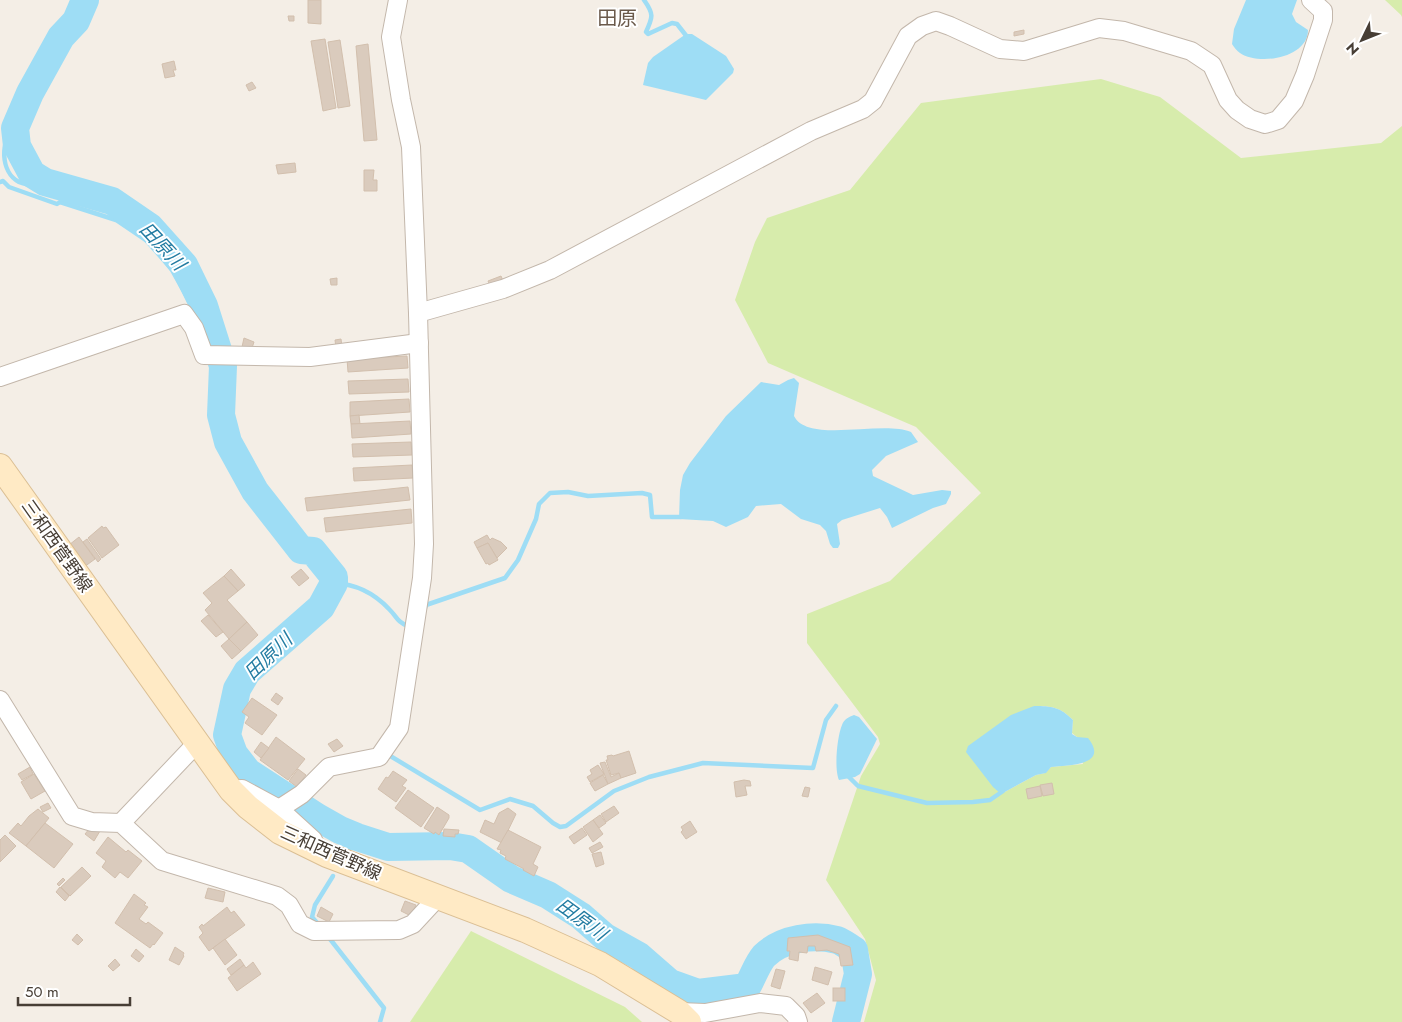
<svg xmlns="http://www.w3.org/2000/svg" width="1402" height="1022" font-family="Jost,'Noto Sans JP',sans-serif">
	<rect width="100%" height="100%" fill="#f4eee6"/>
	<g fill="#d7ecac" fill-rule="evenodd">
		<polygon points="1385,0 1402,0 1402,17 1401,15"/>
		<path d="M 1101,79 L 1160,97 L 1241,158 L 1381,143 L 1402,126 L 1402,1022 L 864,1022 L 876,980 L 865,939 L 826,880 L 861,776 L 880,744 L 878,737 L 807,643 L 807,614 L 890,581 L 981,493 L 916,427 L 768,363 L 735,300 L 755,242 L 767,218 L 850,190 L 921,103 ZM 1034,706 C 1052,706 1060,707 1073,720 L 1072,733 L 1077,737 L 1083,764 L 1051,767 L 1045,773 L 1036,775 L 1001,794 Z"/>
		<polygon points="471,931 625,1007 642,1022 410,1022"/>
	</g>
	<g fill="#9eddf5">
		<path d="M 1246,0 L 1297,0 L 1292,14 L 1296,22 L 1308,30 C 1308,58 1259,66 1240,53 C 1237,51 1234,47 1232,44 L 1234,29 Z"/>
		<polygon points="686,34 692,34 726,56 734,69 733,73 706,100 643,85 648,63 653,57"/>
		<path d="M 794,378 L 799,383 L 794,416 C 808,444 882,420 911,432 L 918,442 L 886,456 L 872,470 L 873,476 L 913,495 L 942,490 L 951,491 L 951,494 L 946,504 L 933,508 L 892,528 L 887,517 L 880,508 L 842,520 L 837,524 L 840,544 L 838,548 L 833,548 L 830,544 L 826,531 L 820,525 L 801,519 L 781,504 L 756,506 L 748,517 L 726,527 L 713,521 L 679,519 L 680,490 L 683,475 L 690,463 L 726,416 L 761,382 L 779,385 L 788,380 Z"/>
		<path d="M 1034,706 C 1052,706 1060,707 1073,720 L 1072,734 L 1077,737 L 1088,738 C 1110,766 1068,765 1051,767 L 1046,773 L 1036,775 L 1001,794 L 993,787 L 966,752 L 968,746 L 1011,715 Z"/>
		<path d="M 854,715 L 859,717 L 877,739 L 860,774 L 855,777 L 839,780 C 834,769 837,737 842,725 C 844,719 849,717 854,715 Z"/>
	</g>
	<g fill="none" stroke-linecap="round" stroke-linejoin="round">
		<g stroke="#9eddf5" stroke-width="4.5">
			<path d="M 644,0 C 654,14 653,17 646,32 L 648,34 L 672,23 L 677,24 L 688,38"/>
			<path d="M 15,128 C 0,140 0,172 19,182 C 30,187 44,185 55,185"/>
			<polyline points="0,182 3,181 9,187 57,204 60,202 116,220 150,243 172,270 198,317 213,338 213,352"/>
			<polyline points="213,360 216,396 221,415"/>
			<path d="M 334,583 C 355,584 374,593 389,609 C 398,618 395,620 409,627"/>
			<polyline points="425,608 426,605 505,578 518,560 536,519 539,504 550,493 568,492 588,496 642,493 650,495 652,517 681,517"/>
			<polyline points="387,754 480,810 510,799 533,806 553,823 560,827 566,826 614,791 649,777 703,763 813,768 826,720 836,706"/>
			<polyline points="846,774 858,786 927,803 973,802 990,800 1003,791"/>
			<polyline points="281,793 296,789"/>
			<polyline points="348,851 357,837"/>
			<polyline points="319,925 312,917 315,905 333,876"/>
			<polyline points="330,939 384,1008 380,1022"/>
		</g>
		<path stroke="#9eddf5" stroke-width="28" d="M 85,0 L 76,21 L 61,37 L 30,93 L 15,128 L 17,146 L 32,174 L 45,182 L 112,201 L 150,227 L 184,265 L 204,306 L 223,366 L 221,415 L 228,442 L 255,491 L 301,550 L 313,551 L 334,577 L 334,583 L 321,607 L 247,672 L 237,689 L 227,735 L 234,754 L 248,772 L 317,817 L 340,830 L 357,837 L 388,847 L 450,846 L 468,849 L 511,879 L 548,895 L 581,916 L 605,937 L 639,956 L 670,983 L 698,993 L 747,987 C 753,977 757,964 764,956 C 782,938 814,934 837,940 C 843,942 849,947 854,950 L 858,974 L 846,1022"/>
	</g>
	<g fill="#dacbbd" stroke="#d2bfad">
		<polygon points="308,0 321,0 321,24 308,23"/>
		<polygon points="288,16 294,16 294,21 289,21"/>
		<polygon points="1024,30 1024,34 1014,36 1014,32"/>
		<polygon points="325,39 336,108 323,111 311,41"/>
		<polygon points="340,40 350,106 338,108 328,42"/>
		<polygon points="368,44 377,140 364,141 356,46"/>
		<polygon points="174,61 176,70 173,70 175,76 165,78 162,64"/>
		<polygon points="252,82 256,88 249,91 246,85"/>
		<polygon points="295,163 296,172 278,174 276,165"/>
		<polygon points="364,170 374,170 373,180 377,180 377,191 364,191"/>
		<polygon points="501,276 504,283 491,288 488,281"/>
		<polygon points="337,278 337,285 331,285 330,279"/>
		<polygon points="244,338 254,342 252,348 250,349 242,347"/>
		<polygon points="341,339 342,347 336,348 335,340"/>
		<polygon points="407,356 408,368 348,372 347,359"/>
		<polygon points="408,379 409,392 349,394 348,381"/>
		<polygon points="409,399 410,412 350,416 350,402"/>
		<polygon points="359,415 360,424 351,424 350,416"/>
		<polygon points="410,421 411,434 352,438 351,424"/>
		<polygon points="411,442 412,455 353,457 352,444"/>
		<polygon points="412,465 413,478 354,481 353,468"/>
		<polygon points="408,487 410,500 307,511 305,498"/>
		<polygon points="411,509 412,523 326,532 324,518"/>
		<polygon points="102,526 103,528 106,527 119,545 102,558 88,538"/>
		<polygon points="487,535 490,540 492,538 501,542 507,548 497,558 488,543 477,548 474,542"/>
		<polygon points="79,537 95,559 84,567 69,545"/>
		<polygon points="87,539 101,559 98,562 83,542"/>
		<polygon points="488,543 498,560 489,565 488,563 486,564 477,548"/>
		<polygon points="231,569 245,585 238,591 224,576"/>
		<polygon points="301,569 309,578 299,586 291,577"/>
		<polygon points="224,576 238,591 227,600 247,622 229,639 205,610 212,603 203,593"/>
		<polygon points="208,615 223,632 216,637 201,621"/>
		<polygon points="247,622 258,635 241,651 229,639"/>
		<polygon points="229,639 241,651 232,659 221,646"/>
		<polygon points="276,693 283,698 278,705 271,700"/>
		<polygon points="252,698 277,715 262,735 245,723 249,717 242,712"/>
		<polygon points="276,737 305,759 288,780 260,760"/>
		<polygon points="337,739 343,746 334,752 328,744"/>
		<polygon points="261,742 269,748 261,758 254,752"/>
		<polygon points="629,751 636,773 621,778 619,773 611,775 606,760 608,760 607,756 612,755 613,756"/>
		<polygon points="605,762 611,777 619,773 621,778 608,784 600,763"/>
		<polygon points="598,765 604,774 590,782 587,777 592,774 590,770"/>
		<polygon points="30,767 33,774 22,780 18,774"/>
		<polygon points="298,769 306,775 297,787 289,781"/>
		<polygon points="393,771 407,780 402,786 406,788 396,802 378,789 386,777 388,778"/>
		<polygon points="34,774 45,791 31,799 21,782"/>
		<polygon points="603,775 608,784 595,791 590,783"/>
		<polygon points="744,780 750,781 751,786 745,786 747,795 736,797 734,782"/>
		<polygon points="1052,783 1054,794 1043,796 1040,785"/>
		<polygon points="1040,786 1042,796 1028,799 1026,789"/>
		<polygon points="805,787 810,788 808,797 802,796"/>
		<polygon points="408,790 434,808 421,827 395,808"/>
		<polygon points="48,803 51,808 43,812 40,807"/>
		<polygon points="614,806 619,813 606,822 601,814"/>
		<polygon points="437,807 449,815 449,818 439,835 435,832 434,834 424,828"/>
		<polygon points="508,808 516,814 502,843 480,832 485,820 494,824 499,813"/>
		<polygon points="38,809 49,818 26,846 9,833 18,823 21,826 29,816"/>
		<polygon points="600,815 606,823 599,828 593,820"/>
		<polygon points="593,820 603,834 593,842 583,827"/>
		<polygon points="690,821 697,832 686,839 681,832 683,830 681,827"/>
		<polygon points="45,823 73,844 54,868 26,846"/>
		<polygon points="90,828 100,831 94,841 85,834"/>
		<polygon points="582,828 587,835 574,844 569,837"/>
		<polygon points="444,829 459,830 458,834 455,834 455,837 443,836"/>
		<polygon points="508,830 541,847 533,864 538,867 534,876 523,870 524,869 505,859 506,856 500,853 501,850 497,849"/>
		<polygon points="5,835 16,846 0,862 0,840"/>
		<polygon points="108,837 126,852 128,850 142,861 128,878 120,872 115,878 102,867 106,861 96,853"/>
		<polygon points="600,842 603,847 592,853 589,848"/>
		<polygon points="601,852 604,864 596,867 592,854"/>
		<polygon points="82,867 91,876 70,896 61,887"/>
		<polygon points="63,878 65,880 59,886 57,884"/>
		<polygon points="60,887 69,896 65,901 56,892"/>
		<polygon points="208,888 225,892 223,902 205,898"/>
		<polygon points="134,894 146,903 144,905 148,907 139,919 146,924 148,922 163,933 154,945 153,944 150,948 115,923"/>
		<polygon points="405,901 416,905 411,916 401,911"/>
		<polygon points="227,907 231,913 234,911 245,925 209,951 199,937 203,933 199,927 202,924 203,926"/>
		<polygon points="321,907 333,914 329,922 317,916"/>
		<polygon points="77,934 83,940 78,945 72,940"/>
		<polygon points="818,935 850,947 853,965 841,966 839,954 827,950 816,951 815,946 808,946 807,953 799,952 798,961 789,959 790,951 787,951 788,938"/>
		<polygon points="225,939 237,955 225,965 213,948"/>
		<polygon points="175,947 184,953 183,955 184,956 179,965 169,960"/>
		<polygon points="136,949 144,956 139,962 131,956"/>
		<polygon points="115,959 120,965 113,971 108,966"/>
		<polygon points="240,959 244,965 231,975 227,969"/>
		<polygon points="253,962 261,974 237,991 228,978 244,965 246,968"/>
		<polygon points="815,967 832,972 828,985 812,980"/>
		<polygon points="776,969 785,971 780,989 771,986"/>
		<rect x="833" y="988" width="12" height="13"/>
		<polygon points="817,993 825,1003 811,1013 803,1003"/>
	</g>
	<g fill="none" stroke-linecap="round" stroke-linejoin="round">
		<defs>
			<g id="street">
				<polyline points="398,0 391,37 401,100 411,147 418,313"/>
				<polyline points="0,377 184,314 194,328 204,355 310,357 419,343"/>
				<polyline points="0,700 72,816 92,822 121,823 162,861 277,896 289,905 300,924 314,931 399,930 413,924 438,897"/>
				<polyline points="231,790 242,789 279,809 313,840 316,847"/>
				<polyline points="279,809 302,794 329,767 379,757 399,728 422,578 424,544 418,313 503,289 550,270 811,131 863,109 873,101 908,36 922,26 936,21 950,26 1000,49 1024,51 1099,28 1124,31 1191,51 1212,65 1228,100 1237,110 1250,119 1265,124 1278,120 1294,101 1305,75 1323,20 1323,11 1311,0"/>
				<polyline points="121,823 197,743"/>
				<polyline points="679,1012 705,1013 760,1003 786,1006 796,1016 798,1022"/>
			</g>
			<polyline id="secondary" points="0,466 231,790 248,807 280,832 327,855 525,930 600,964 679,1012 689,1022"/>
		</defs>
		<use href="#street" stroke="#c3b7ab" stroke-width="20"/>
		<use href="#secondary" stroke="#dbbf94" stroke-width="26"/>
		<use href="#street" stroke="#fff" stroke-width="18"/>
		<use href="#secondary" stroke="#ffeac5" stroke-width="24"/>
	</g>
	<g text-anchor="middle" stroke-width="4" stroke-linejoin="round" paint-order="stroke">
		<g font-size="18" fill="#473e35" stroke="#fff">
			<text transform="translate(57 546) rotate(55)" y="6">三和西菅野線</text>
			<text transform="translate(331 853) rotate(24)" y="6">三和西菅野線</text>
		</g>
		<g font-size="19" font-style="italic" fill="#237ca2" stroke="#fff">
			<text transform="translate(163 246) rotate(47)" y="7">田原川</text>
			<text transform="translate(268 656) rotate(-44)" y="7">田原川</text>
			<text transform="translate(582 919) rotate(36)" y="7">田原川</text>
		</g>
		<g font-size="20" fill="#6b5a4b" stroke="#fff">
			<text x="617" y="25">田原</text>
		</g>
	</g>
	<g transform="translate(1362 40) rotate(227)" stroke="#ffffff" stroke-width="4" paint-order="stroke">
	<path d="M0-4L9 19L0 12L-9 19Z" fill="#473e35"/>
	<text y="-8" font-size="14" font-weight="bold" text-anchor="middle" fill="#473e35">N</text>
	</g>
	<path d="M18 997v8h112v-8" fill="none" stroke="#473e35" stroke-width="2.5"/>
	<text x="25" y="997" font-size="15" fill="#473e35" stroke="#ffffff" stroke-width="4" paint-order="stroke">50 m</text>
</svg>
